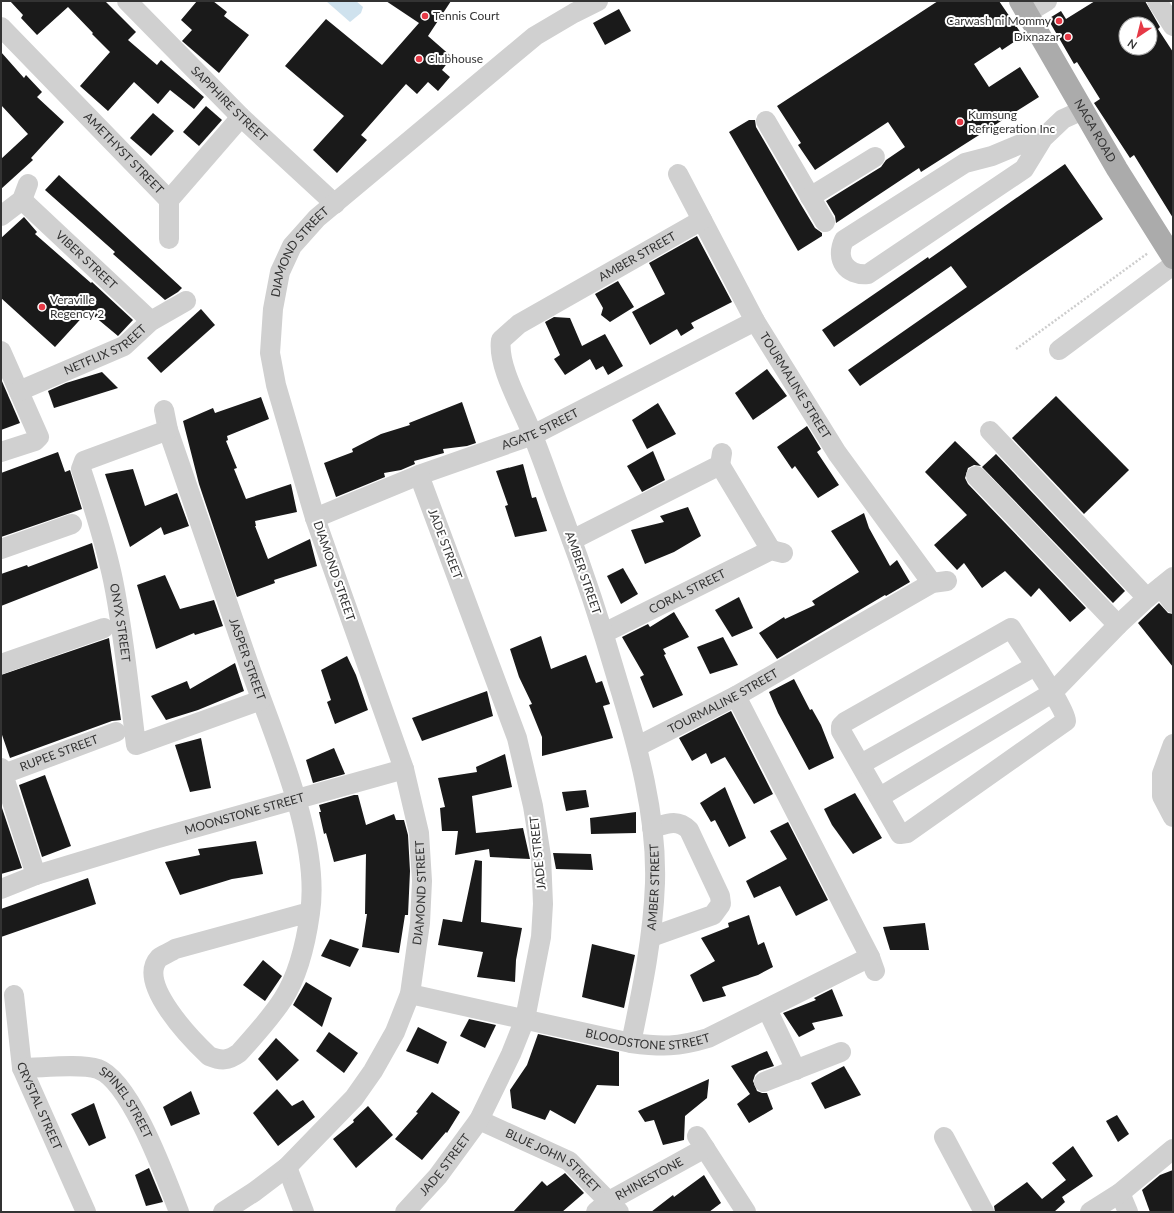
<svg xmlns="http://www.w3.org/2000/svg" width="1174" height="1213" font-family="Lato,sans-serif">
	<rect width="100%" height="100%" fill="#fff"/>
	<polygon fill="#cfe2ee" points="326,1 356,1 363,7 361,13 350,22"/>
	<g fill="#1a1a1a" fill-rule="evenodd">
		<polygon points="10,1 105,1 136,32 128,40 157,65 161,60 204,97 194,109 170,90 158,104 134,82 108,111 80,86 110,52 92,34 93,33 68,7 37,35 21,18 23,15"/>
		<polygon points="197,1 213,1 227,12 224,16 249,35 219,73 182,41 192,30 181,20"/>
		<polygon points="386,1 451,1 428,36 452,57 442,70 450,77 438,91 428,82 417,94 406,84 361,135 367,140 337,173 313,150 344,116 285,66 326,19 382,65 419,23"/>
		<polygon points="938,1 999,1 1023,36 1002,50 1000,47 974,64 989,87 1020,67 1039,97 921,172 919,168 836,223 835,216 826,201 881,167 886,160 905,147 888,122 815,170 798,145 801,143 777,106"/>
		<path d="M 1095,1 L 1145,1 L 1160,27 L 1158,29 L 1173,52 L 1173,218 L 1134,155 L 1130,158 L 1094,103 L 1100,99 L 1077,62 L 1074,64 L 1048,19 L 1061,11 L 1066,19 ZM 1126,24 L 1150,24 L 1150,48 L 1126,48 Z"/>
		<polygon points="619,9 631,31 605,45 593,23"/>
		<polygon points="1,52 24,78 26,75 42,92 37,97 64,122 31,158 33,160 1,189 1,159 28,134 1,105"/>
		<polygon points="206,106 222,120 199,146 183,132"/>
		<polygon points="153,113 174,131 151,156 130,138"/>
		<polygon points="749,120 755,120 756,127 800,203 815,228 822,233 822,236 798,251 729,132"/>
		<polygon points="1065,164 1103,219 860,386 848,370 967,287 951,266 834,347 822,330 928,257 929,259"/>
		<polygon points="59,175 182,288 178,292 165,300 113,254 115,252 45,190"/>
		<polygon points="24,217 37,232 35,234 91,283 92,282 133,320 118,336 88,311 55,347 1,298 1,238"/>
		<polygon points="697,236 732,302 691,323 694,328 681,336 677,329 650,345 632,312 665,294 649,263"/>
		<polygon points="618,281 634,307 610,322 601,315 603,308 595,294"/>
		<polygon points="201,309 215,325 161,373 147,358"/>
		<polygon points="554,317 570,318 582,346 605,334 623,366 608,375 603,366 596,370 590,359 565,375 554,359 560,355 545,322"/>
		<polygon points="767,369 787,396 753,420 735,393"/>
		<polygon points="102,372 118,388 54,408 48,391 66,383"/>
		<polygon points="1,379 20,423 1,430"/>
		<polygon points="1056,396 1129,470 1084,514 1012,438"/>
		<polygon points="261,397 269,419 227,436 228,440 226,441 237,468 234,469 246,499 291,484 297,512 255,521 256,526 255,526 268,559 310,539 317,566 274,580 275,583 237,597 199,484 183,421 213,408 215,413"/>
		<polygon points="462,402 476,443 467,446 443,449 444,453 414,461 415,464 401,470 384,473 385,477 336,497 324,463 353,452 352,449 381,434 410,425 409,423"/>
		<polygon points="658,403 676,434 647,449 632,420"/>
		<polygon points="807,426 821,449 817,452 839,485 818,498 795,466 792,469 777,447"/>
		<polygon points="955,441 981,466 974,465 968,468 965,478 968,484 1086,608 1070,622 1039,588 1031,597 1005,571 982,588 964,563 957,570 934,545 967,515 925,472"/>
		<polygon points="653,451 665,480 642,492 627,466"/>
		<polygon points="58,452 65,472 70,470 82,509 1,537 1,473"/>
		<polygon points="996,454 1125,591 1113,603 982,467"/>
		<polygon points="523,464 532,498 536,497 547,531 515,537 505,506 508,505 496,471"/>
		<polygon points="133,469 145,506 177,493 189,526 164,535 161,527 130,547 105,474"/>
		<polygon points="688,507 701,536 674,552 645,564 631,530 664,522 660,516"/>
		<polygon points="864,513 869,528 890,566 897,560 910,582 886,596 885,595 777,659 759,633 784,617 785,619 815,605 812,601 859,572 831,531"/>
		<polygon points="92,543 98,568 1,606 1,574 27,565 28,567"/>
		<polygon points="623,568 638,594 621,604 607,576"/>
		<polygon points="165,575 180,609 214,600 223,626 195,635 194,633 156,649 137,585"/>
		<polygon points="739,597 753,628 732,637 715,610"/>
		<polygon points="1159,603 1168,613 1173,614 1173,667 1138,623"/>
		<polygon points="674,612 689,637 663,649 666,654 664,655 683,695 653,708 640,677 644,675 622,637 648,624 650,627"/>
		<polygon points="541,636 551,669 586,655 596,683 602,681 610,704 603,706 613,738 542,756 542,737 529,705 532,704 519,677 510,649"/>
		<polygon points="723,637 738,665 710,674 697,647"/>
		<polygon points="109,638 121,720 112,721 10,758 1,732 1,675"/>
		<polygon points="347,656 356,675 368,710 335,724 327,702 331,700 321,670"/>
		<polygon points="235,663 244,691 198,710 166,720 151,696 187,681 190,689"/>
		<polygon points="794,679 810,710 812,709 821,725 834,758 809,770 778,713 769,692"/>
		<polygon points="487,691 493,716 422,741 412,718"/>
		<polygon points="731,711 773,794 754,804 725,757 711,764 706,753 692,761 679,738"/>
		<polygon points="201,738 211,788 190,792 175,745"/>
		<polygon points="334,748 345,774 313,783 306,760"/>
		<polygon points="505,754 512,787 472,796 476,833 523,828 530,859 490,857 489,849 455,855 458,831 442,831 440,808 445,807 438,778 477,772 476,767"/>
		<polygon points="45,775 71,846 42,857 19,785"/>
		<polygon points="725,787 746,838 729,847 715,820 711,822 700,803"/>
		<polygon points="586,790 589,807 566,811 562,792"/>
		<polygon points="855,793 882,838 853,854 832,825 824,809"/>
		<polygon points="354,795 358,795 366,825 394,814 396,820 404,820 408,835 410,871 408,915 405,915 399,953 362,947 367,914 365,914 366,854 334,862 326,833 324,834 319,812 321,812 319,805"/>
		<polygon points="1,805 22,868 1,874"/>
		<polygon points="636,812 636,833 591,834 590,818"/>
		<polygon points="788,822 828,900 796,916 780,886 754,898 746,881 787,859 770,831"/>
		<polygon points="256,841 263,874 232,879 180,895 165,862 200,855 198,849"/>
		<polygon points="553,853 591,854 593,870 556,869"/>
		<polygon points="475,860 482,861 481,922 522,928 516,960 515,982 477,977 483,952 438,945 443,919 462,922"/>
		<polygon points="88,878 96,904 1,937 1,909"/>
		<polygon points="749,915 758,945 764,942 773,967 758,975 722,987 726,996 703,1002 690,975 715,961 701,938 729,927 728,923"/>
		<polygon points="925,923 929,950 890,950 883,927"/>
		<polygon points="330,939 359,949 350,967 321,956"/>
		<polygon points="592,944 635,955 624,1008 582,997"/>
		<polygon points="263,960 282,976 265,1001 243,985"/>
		<polygon points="306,982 332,998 322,1027 293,1005"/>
		<polygon points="832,989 843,1016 812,1023 815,1029 799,1037 783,1013 816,1000 814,998"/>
		<polygon points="469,1019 496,1025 485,1048 460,1036"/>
		<polygon points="418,1027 447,1042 438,1064 406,1051"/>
		<polygon points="329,1032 358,1053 344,1073 316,1051"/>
		<polygon points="538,1034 619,1052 619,1086 597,1085 575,1124 550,1110 545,1120 512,1108 510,1090 527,1065"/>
		<polygon points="276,1038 299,1060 277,1081 258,1059"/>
		<polygon points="767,1051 774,1066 759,1071 755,1075 753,1081 757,1091 762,1093 767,1093 773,1109 749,1123 737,1104 750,1094 731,1066"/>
		<polygon points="844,1066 861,1095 825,1109 811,1083"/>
		<polygon points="709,1079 707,1098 685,1116 684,1140 663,1145 654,1120 645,1122 638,1111"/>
		<polygon points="277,1089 292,1106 303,1100 315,1117 278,1146 253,1113"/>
		<polygon points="191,1091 200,1114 171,1126 163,1107"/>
		<polygon points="432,1092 460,1112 447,1133 446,1132 422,1160 395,1139 418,1113 416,1112"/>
		<polygon points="94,1103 106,1138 89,1146 71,1114"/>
		<polygon points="368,1106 393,1135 356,1168 333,1139 354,1122 353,1120"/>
		<polygon points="1117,1115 1129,1134 1118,1142 1106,1121"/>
		<polygon points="1073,1146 1093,1176 1062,1197 1065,1202 1054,1212 995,1212 994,1206 1027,1182 1042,1199 1066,1180 1052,1163"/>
		<polygon points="149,1168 163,1202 146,1206 135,1175"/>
		<polygon points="1173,1170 1173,1212 1150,1212 1142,1190 1160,1175"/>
		<polygon points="565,1173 584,1193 562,1212 513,1212 542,1181 547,1186"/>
		<polygon points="704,1175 721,1203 709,1212 651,1212 673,1195 674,1197"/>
	</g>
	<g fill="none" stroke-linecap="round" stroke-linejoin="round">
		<polyline stroke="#cdcdcd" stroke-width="2.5" stroke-dasharray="2 2" stroke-linecap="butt" points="1016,349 1148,253"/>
		<g stroke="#d0d0d0" stroke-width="20">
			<path id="s1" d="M 127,1 L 241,117 L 335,204"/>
			<polyline points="1157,1 1173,26"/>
			<polyline points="1027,13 1047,1"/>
			<path id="s2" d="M 1,27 L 169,200"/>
			<polyline points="766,121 825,222"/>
			<path d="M 1043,138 L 1030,140 L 992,156 L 965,163 L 844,240 C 835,259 846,276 868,274 L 1024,169 L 1043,138 L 1063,119 L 1083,110"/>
			<path id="s3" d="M 678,174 L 755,321 L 837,453 L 932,583"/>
			<polyline points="810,197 875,157"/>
			<path id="s4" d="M 22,200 L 151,321"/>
			<polyline points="169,200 241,117"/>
			<polyline points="169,200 169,239"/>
			<polyline points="1,216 22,200 28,184"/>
			<polyline points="1059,350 1173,265"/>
			<polyline points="1,351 39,437 35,441 1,452"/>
			<path id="s5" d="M 19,391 L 124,346 L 151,321 L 186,301"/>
			<path id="s6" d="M 164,410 L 168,430 C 195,509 222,588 250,668 C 274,737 321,840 310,913 C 306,942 299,974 283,999 C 271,1018 254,1036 239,1053 C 228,1061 221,1061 209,1056 C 192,1040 136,983 159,958 C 163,955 171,952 175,949 L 310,912"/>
			<path id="s7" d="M 168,430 L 84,461 L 81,469 C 93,505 105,542 113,580 C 124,634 129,690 136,745 L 261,700"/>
			<polyline points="990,431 1147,598"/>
			<polyline points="720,465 771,550"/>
			<polyline points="976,476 1118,625"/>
			<path id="s8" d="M 315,518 L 419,475 L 533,435 L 755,321"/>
			<polyline points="572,540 720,465 722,453"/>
			<polyline points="1,549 72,524"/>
			<polyline points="1161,587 1173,603"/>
			<path d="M 1011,628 C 1020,643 1066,708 1066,721 L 907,833 L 900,834 L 841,731 L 841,726 L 845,722 Z"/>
			<path id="s9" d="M 604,633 L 771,550 L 783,553"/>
			<polyline points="1,664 104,628"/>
			<polyline points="736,696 870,957 875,971"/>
			<polyline points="1173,744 1162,774 1162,796 1173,817"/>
			<path id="s10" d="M 638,746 L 736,696 L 932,583 L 947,581"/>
			<polyline points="861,764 1035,666"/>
			<polyline points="1,768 36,875"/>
			<path id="s11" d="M 1,775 L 116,732"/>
			<polyline points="880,797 1052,693 1118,625 1147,598 1173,577"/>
			<path id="s12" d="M 1,889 L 36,875 L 155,839 L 404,769"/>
			<path d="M 651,937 L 713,915 L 721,904 L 720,896 L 689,830 C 677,818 666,824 652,828"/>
			<path id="s13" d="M 410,994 L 631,1043 C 662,1047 678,1047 708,1038 L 870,957"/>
			<path id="s14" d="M 14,995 L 22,1068 L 86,1212"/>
			<polyline points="767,1009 796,1070"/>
			<path id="s15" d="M 631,1043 C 642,990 653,938 655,883 C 657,815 638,747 618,682 C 602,627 584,572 564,519 C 553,491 544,463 533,436 C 523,409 497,367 501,340 L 519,324 L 702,220"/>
			<path id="s16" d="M 22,1068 C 41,1068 80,1063 98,1069 C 131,1081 166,1179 179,1212"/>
			<polyline points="764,1082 841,1052"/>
			<path id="s17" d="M 479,1120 L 569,1161 L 619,1212"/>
			<polyline points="697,1136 746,1212"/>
			<polyline points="944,1137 984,1212"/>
			<polyline points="287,1167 304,1212"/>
			<polyline points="1120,1193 1128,1212"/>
			<path id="s18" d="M 223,1212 L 254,1192 L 287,1167 L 354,1098 L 373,1071 L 395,1032 L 410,994 L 420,923 L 422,881 L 419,833 L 404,769 L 315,518 L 276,385 L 270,353 L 273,309 L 280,272 L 292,246 L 317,218 L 535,36 L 574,13 L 598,1"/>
			<path id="s19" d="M 405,1212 L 438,1176 L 479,1120 L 511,1054 L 525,1019 L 541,937 L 543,904 L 541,856 L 533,806 L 517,738 L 419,475"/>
			<path id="s20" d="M 596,1212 L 609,1201 L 705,1148"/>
			<polyline points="1090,1212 1120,1193 1173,1149"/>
		</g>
		<path stroke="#ababab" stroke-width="22" id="s21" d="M 1020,1 L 1117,169 L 1173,258"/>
	</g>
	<g fill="#e63946" stroke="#fff" stroke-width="1.5">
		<circle cx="425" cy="16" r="4"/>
		<circle cx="1059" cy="21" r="4"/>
		<circle cx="1068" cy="37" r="4"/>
		<circle cx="419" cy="59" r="4"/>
		<circle cx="960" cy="122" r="4"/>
		<circle cx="42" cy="307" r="4"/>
	</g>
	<g text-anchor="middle" stroke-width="4" stroke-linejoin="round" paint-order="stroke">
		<g font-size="12" fill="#333" stroke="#fff" text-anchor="start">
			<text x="433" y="20">Tennis Court</text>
			<text x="1051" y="25" text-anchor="end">Carwash ni Mommy</text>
			<text x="1060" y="41" text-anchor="end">Dixnazar</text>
			<text x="427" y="63">Clubhouse</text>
			<text x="968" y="119">Kumsung<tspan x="968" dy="14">Refrigeration Inc</tspan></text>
			<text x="50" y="304">Veraville<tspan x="50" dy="14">Regency 2</tspan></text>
		</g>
		<g font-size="12" fill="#333" stroke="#fff">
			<text dy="4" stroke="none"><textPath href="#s1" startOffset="145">SAPPHIRE STREET</textPath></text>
			<text dy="4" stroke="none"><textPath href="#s21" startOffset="150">NAGA ROAD</textPath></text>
			<text dy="4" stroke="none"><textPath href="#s2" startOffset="176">AMETHYST STREET</textPath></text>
			<text dy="4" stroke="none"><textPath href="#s18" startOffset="1067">DIAMOND STREET</textPath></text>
			<text dy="4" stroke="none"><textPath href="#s15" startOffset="890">AMBER STREET</textPath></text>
			<text dy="4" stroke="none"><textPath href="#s4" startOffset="88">VIBER STREET</textPath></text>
			<text dy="4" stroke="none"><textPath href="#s5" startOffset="96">NETFLIX STREET</textPath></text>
			<text dy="4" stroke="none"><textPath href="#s3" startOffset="242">TOURMALINE STREET</textPath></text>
			<text dy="4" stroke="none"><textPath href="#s8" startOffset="242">AGATE STREET</textPath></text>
			<text transform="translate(445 544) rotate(69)" y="4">JADE STREET</text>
			<text transform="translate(334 571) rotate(71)" y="4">DIAMOND STREET</text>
			<text transform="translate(583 573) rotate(71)" y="4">AMBER STREET</text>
			<text dy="4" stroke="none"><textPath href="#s9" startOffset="93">CORAL STREET</textPath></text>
			<text dy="4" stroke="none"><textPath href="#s7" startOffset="257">ONYX STREET</textPath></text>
			<text dy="4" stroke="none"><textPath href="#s6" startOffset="263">JASPER STREET</textPath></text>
			<text dy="4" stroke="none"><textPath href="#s10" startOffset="96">TOURMALINE STREET</textPath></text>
			<text dy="4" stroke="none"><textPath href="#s11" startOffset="62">RUPEE STREET</textPath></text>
			<text dy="4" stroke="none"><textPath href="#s12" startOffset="255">MOONSTONE STREET</textPath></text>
			<text transform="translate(538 853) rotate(-96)" y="4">JADE STREET</text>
			<text dy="4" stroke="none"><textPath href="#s15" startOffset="158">AMBER STREET</textPath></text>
			<text dy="4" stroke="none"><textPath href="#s18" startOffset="395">DIAMOND STREET</textPath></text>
			<text dy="4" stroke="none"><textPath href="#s13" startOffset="243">BLOODSTONE STREET</textPath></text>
			<text dy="4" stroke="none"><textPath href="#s14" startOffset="115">CRYSTAL STREET</textPath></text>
			<text dy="4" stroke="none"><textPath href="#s16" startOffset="121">SPINEL STREET</textPath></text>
			<text dy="4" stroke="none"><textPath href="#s17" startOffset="85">BLUE JOHN STREET</textPath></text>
			<text dy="4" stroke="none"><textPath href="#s19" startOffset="62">JADE STREET</textPath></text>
			<text dy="4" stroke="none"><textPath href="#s20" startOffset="63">RHINESTONE</textPath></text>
		</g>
	</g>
	<rect width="1174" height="1213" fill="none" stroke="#333333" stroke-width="4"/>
	<g transform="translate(1138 36) rotate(215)"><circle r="19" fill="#ffffff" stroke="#adadad"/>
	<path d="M0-3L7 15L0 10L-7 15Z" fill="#e63946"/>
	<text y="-6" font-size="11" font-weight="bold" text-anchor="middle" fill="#333333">N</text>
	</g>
</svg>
